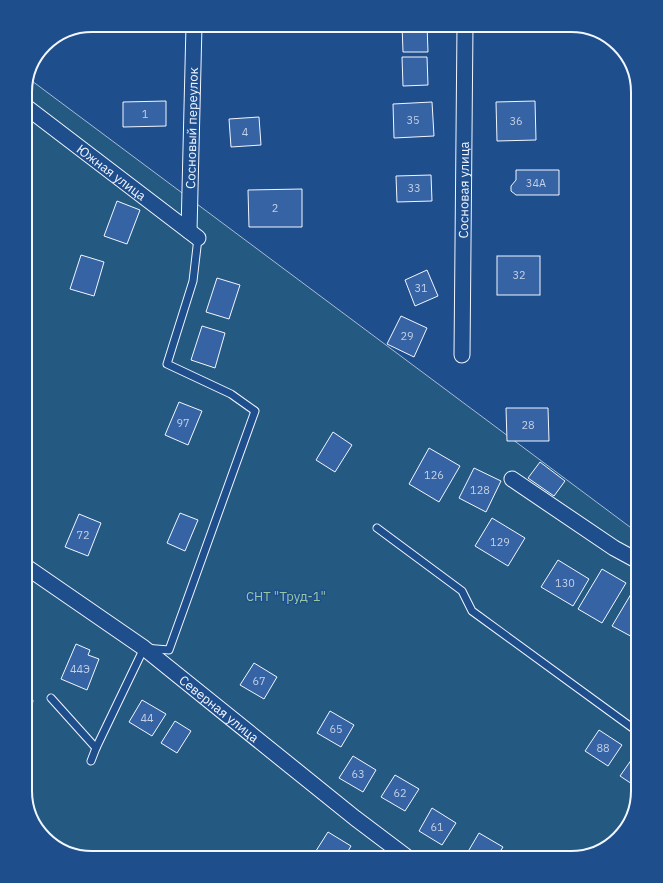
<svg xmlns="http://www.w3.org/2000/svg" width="663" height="883" font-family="'IBM Plex Sans',sans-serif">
	<rect width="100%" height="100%" fill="#1f4e8c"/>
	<polygon fill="#245a82" stroke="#a8bbd7" points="28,78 638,533 638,791 629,824 608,847 571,858 88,858 58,849 36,828 25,791 25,87"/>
	<g fill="#3563a3" stroke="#f2f6ff">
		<polygon points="402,25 427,25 428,52 403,52"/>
		<polygon points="402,57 427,57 428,85 403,86"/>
		<polygon points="166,101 166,126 123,127 123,102"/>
		<polygon points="535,101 536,140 497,141 496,102"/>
		<polygon points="432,102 434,136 394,138 393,104"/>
		<polygon points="259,117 261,145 231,147 229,119"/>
		<polygon points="516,170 559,170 559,195 516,195 511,191 511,186 516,180"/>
		<polygon points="431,175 432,201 397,202 396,176"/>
		<polygon points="302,189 302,227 249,227 248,190"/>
		<polygon points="117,201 140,210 127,244 104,236"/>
		<polygon points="81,255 104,262 94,296 70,289"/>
		<rect x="497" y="256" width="43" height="39"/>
		<polygon points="427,270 438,296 415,306 405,280"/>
		<polygon points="217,278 240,285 229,319 206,312"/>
		<polygon points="401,316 427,328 414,357 387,344"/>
		<polygon points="202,326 225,333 215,368 191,360"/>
		<polygon points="179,402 202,411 188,445 165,435"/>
		<polygon points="506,408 548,408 549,441 507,441"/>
		<polygon points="333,432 352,445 335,472 316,460"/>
		<polygon points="429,448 460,466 439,502 409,484"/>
		<polygon points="540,462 565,481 554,496 528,478"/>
		<polygon points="474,468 501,481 486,512 459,498"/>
		<polygon points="180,513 198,520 185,551 167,543"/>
		<polygon points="79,514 101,523 88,556 65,547"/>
		<polygon points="492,518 525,538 508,566 475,546"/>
		<polygon points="558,560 589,579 573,606 541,587"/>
		<polygon points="602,569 626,583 602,623 578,609"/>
		<polygon points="634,589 638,592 638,635 636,639 612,626"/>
		<polygon points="25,594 30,595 25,617"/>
		<polygon points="76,644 90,650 88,655 99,659 87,690 61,679"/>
		<polygon points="254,663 277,677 264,699 240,685"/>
		<polygon points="25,699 33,700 30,719 25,718"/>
		<polygon points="142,700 166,714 152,736 129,722"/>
		<polygon points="330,711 354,725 341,747 317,733"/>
		<polygon points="175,721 191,731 177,753 161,743"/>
		<polygon points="599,730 622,745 608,766 585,751"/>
		<polygon points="353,756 376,770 363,792 339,778"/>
		<polygon points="634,756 638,758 638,788 620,776"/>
		<polygon points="395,775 419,789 405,811 381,797"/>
		<polygon points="432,808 456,823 442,845 419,831"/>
		<polygon points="328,832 351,846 344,858 320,858 314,854"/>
		<polygon points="479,833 503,847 496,858 471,858 466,855"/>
	</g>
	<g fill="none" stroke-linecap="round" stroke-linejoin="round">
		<defs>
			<g id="service">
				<polyline points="377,528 462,591 472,611 638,732"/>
				<polyline points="51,698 96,748 144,648 169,650 255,411 231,394 167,364 193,281 198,238"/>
				<polyline points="91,761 96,748"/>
			</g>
			<g id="minor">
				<path id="s1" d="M 25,106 L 198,238"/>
				<path id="s2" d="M 189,231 L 194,25"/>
				<path id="s3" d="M 462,355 L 465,25"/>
				<polyline points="512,479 614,548 638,561"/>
				<path id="s4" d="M 25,566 L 144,648 L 355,818 L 408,858"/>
			</g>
		</defs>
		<use href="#service" stroke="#f2f6ff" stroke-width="9"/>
		<use href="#minor" stroke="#f2f6ff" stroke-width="17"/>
		<use href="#service" stroke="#1f4e8c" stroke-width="7"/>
		<use href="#minor" stroke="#1f4e8c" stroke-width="15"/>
	</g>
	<g text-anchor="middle" stroke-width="3" stroke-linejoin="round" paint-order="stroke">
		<g font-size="11" fill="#c3d1e8">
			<text x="145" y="118">1</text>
			<text x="413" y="124">35</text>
			<text x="516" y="125">36</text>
			<text x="245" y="136">4</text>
			<text x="536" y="187">34А</text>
			<text x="414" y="192">33</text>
			<text x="275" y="212">2</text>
			<text x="519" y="279">32</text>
			<text x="421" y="292">31</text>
			<text x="407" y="340">29</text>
			<text x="183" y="427">97</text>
			<text x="528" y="429">28</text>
			<text x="434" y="479">126</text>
			<text x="480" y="494">128</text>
			<text x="83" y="539">72</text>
			<text x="500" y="546">129</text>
			<text x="565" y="587">130</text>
			<text x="80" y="673">44Э</text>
			<text x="259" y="685">67</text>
			<text x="147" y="722">44</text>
			<text x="336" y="733">65</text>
			<text x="603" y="752">88</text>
			<text x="358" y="778">63</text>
			<text x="400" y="797">62</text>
			<text x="437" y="831">61</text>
		</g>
		<g font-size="13" fill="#f2f6ff" stroke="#1f4e8c">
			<text dy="5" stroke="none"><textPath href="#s2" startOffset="103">Сосновый переулок</textPath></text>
			<text dy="5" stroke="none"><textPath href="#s1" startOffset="109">Южная улица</textPath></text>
			<text dy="5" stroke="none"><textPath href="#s3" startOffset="165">Сосновая улица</textPath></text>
			<text dy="5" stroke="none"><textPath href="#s4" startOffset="241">Северная улица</textPath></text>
		</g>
		<g font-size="13" fill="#97c8a6" stroke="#1f4e8c">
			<text x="286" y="601">СНТ "Труд-1"</text>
		</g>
	</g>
	<path d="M0 0H663V883H0ZM92 32H571A60 60 0 0 1 631 92V791A60 60 0 0 1 571 851H92A60 60 0 0 1 32 791V92A60 60 0 0 1 92 32Z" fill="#1f4e8c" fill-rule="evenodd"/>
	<path fill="none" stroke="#f2f6ff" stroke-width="2" d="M92 32H571A60 60 0 0 1 631 92V791A60 60 0 0 1 571 851H92A60 60 0 0 1 32 791V92A60 60 0 0 1 92 32Z"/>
</svg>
